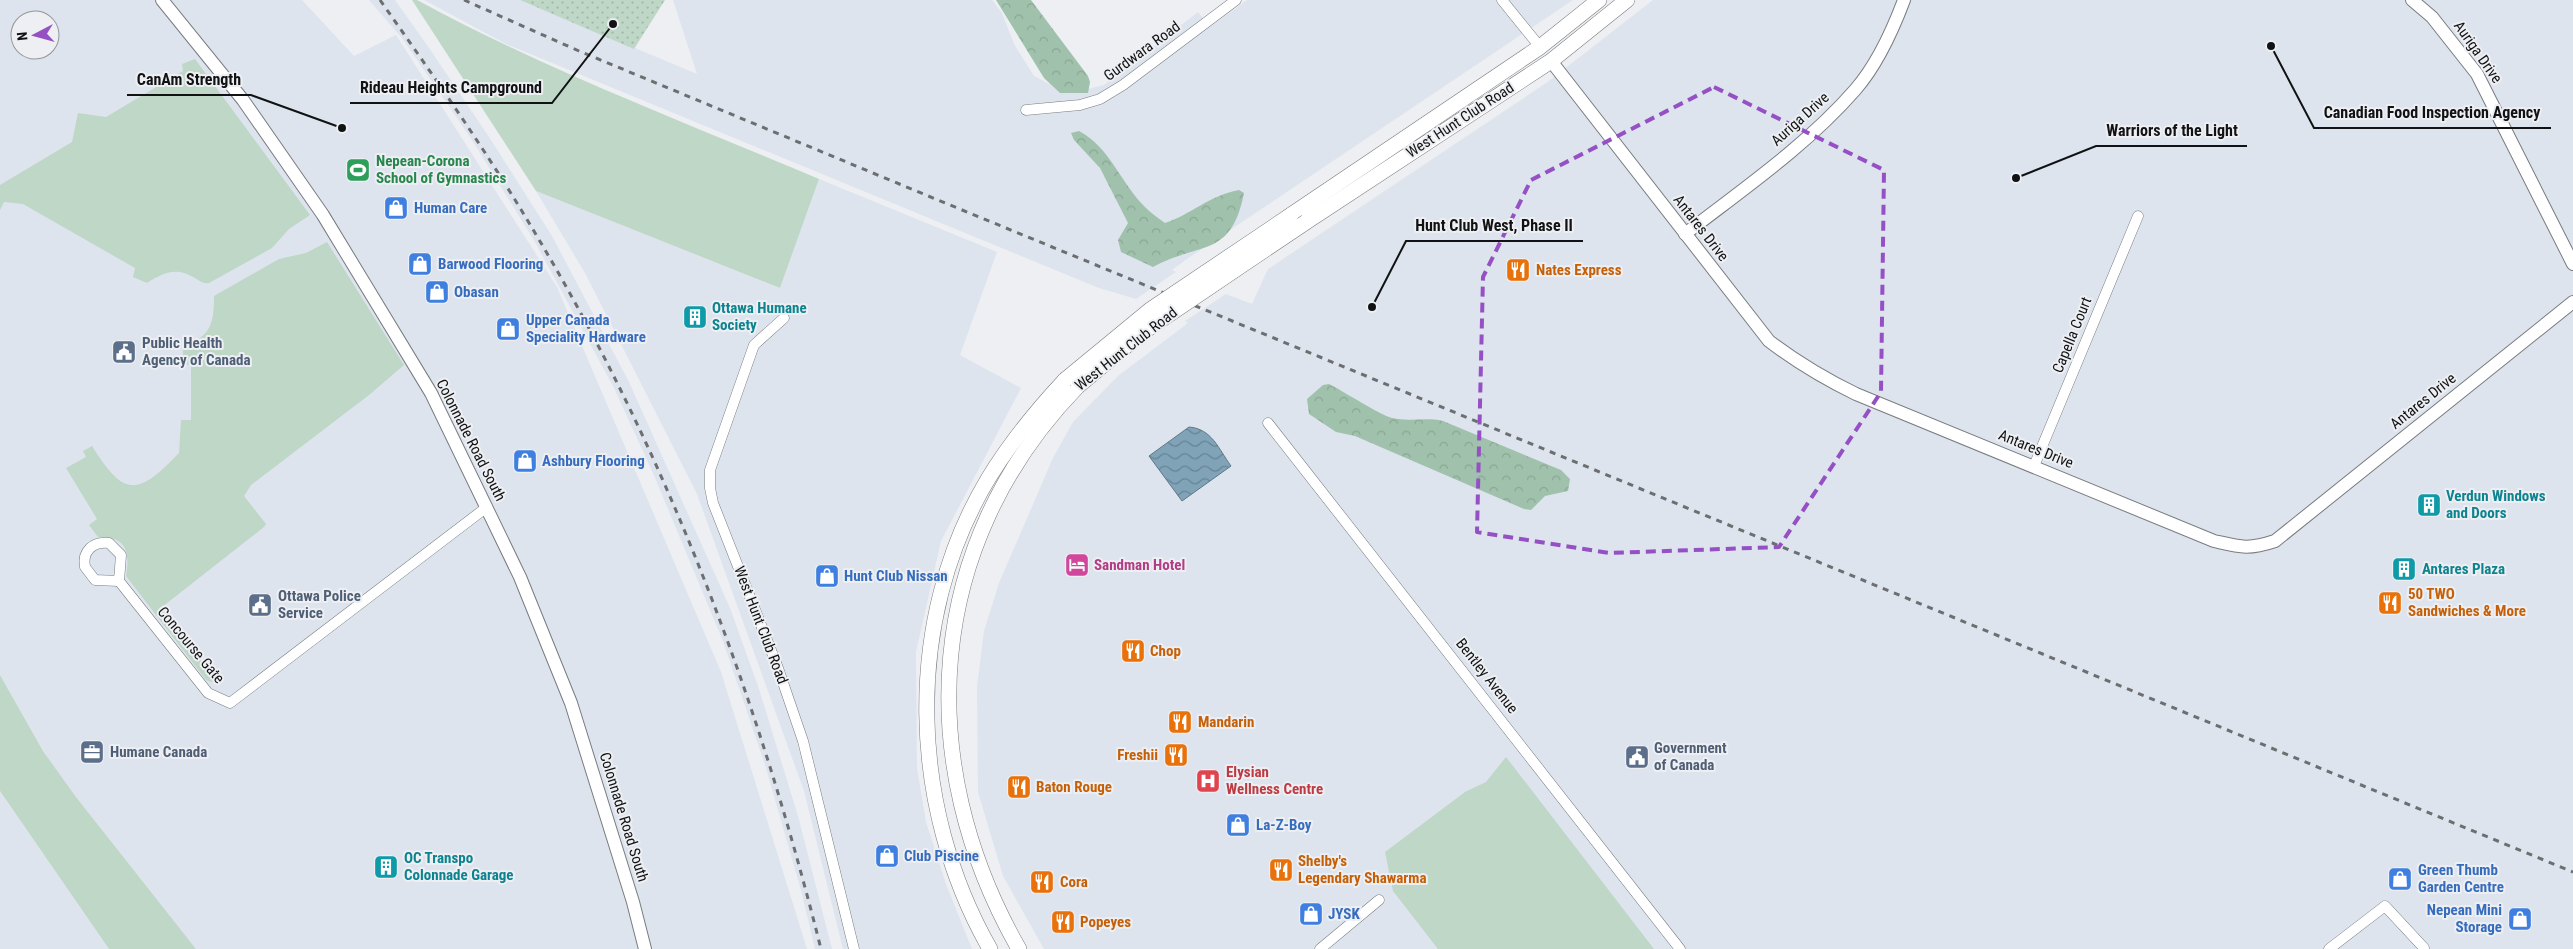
<svg xmlns="http://www.w3.org/2000/svg" width="2573" height="949" font-family="'Roboto Condensed',sans-serif">
	<defs>
		<pattern id="forest-crowns" width="20" height="18" patternUnits="userSpaceOnUse" patternTransform="scale(1.25)"><rect width="20" height="18" fill="#a0c2ac"/><path d="M2 6a3 3 0 1 1 6 0M12 15a3 3 0 1 1 6 0" fill="none" stroke="#89a693"/></pattern>
		<pattern id="park-dots" width="8" height="8" patternUnits="userSpaceOnUse" patternTransform="scale(1.25)"><rect width="8" height="8" fill="#bed7c6"/><path d="M2 2h.1M6 6h.1" fill="none" stroke="#a2b8a9" stroke-width="1.8" stroke-linecap="round"/></pattern>
		<pattern id="water-waves" width="16" height="10" patternUnits="userSpaceOnUse" patternTransform="scale(1.25)"><rect width="16" height="10" fill="#80a3b8"/><path d="M0 5q4-4 8 0t8 0" fill="none" stroke="#678394"/></pattern>
	</defs>
	<rect width="100%" height="100%" fill="#edeff3"/>
	<g fill="#dde4ee" fill-rule="evenodd">
		<path d="M 0,0 L 302,0 L 354,56 L 396,35 L 557,287 L 721,672 L 807,949 L 196,949 L 76,797 L 43,751 L 0,675 ZM 20,20 L 50,20 L 50,50 L 20,50 Z"/>
		<polygon points="369,0 395,0 427,45 491,140 552,236 629,382 730,608 759,689 798,816 832,949 815,949 801,890 765,765 723,641 653,473 614,388 535,242 472,140 402,38"/>
		<polygon points="424,0 520,0 697,74 673,0 992,0 1002,13 1014,44 1034,76 1059,89 1084,90 1104,85 1198,12 1210,27 1247,0 1573,0 1187,259 1172,270 1176,272 1136,299 1099,288 506,44"/>
		<polygon points="1653,0 2573,0 2573,949 1044,949 1003,876 978,792 977,687 984,631 999,583 1053,458 1073,422 1118,376 1188,323 1185,321 1226,294 1252,304 1268,269 1549,81"/>
		<polygon points="819,179 997,252 960,355 1021,388 941,541 916,652 917,768 926,822 946,884 972,949 843,949 804,791 697,494 585,273 536,191 780,288"/>
		<polygon points="0,791 109,949 0,949"/>
	</g>
	<g fill="#bed7c6">
		<path d="M 412,0 L 417,0 C 546,70 684,122 819,179 L 780,288 L 536,191 Z"/>
		<path d="M 195,59 L 310,215 L 289,229 L 272,248 L 209,283 C 203,284 200,281 195,278 C 176,267 165,272 147,283 L 133,277 L 135,268 L 23,204 L 4,202 L 0,210 L 0,185 L 72,142 L 78,113 L 106,117 L 183,71 L 182,64 Z"/>
		<path d="M 327,242 L 404,365 L 369,395 L 251,485 L 244,496 L 266,524 L 264,527 L 162,607 L 216,681 L 211,682 L 206,680 L 126,576 C 130,553 127,536 98,537 L 89,525 L 97,519 L 66,468 L 86,457 L 83,451 L 92,446 C 124,497 137,497 179,453 L 181,420 L 191,420 L 191,365 L 183,364 L 183,348 C 210,335 214,326 214,296 L 279,259 L 306,253 Z"/>
		<polygon points="0,675 43,751 76,797 196,949 109,949 0,791"/>
		<polygon points="1506,757 1654,949 1438,949 1393,891 1385,852 1465,792 1486,782"/>
	</g>
	<g fill="url(#forest-crowns)">
		<polygon points="996,0 1031,0 1088,76 1090,82 1088,93 1060,93 1044,78"/>
		<path d="M 1079,131 C 1110,147 1121,184 1146,208 C 1151,213 1158,218 1165,223 C 1192,214 1208,196 1239,190 L 1244,193 C 1231,259 1200,241 1153,267 L 1121,252 L 1118,240 L 1128,223 L 1100,168 L 1074,140 L 1071,133 Z"/>
		<path d="M 1329,384 C 1345,392 1378,414 1392,418 C 1409,422 1426,417 1443,421 L 1561,470 L 1570,479 L 1568,491 L 1545,496 L 1531,510 L 1524,509 L 1355,436 L 1336,432 L 1309,414 L 1307,399 L 1323,385 Z"/>
	</g>
	<polygon fill="url(#park-dots)" points="520,0 665,0 634,49"/>
	<path fill="url(#water-waves)" stroke="#5f7886" d="M 1189,427 C 1212,429 1218,448 1231,466 L 1182,501 L 1149,456 Z"/>
	<g fill="none" stroke-linecap="round" stroke-linejoin="round">
		<defs>
			<g id="minor">
				<polyline points="1502,0 1540,47"/>
				<polyline points="1026,110 1080,105 1100,99 1123,85 1236,0"/>
				<polyline points="784,318 754,345 710,470 710,488 713,503 778,668 803,741 854,949"/>
				<polyline points="1268,423 1680,949"/>
				<polyline points="2034,466 2138,216"/>
				<path d="M 109,543 L 121,555 L 119,581 L 95,580 L 85,567 C 82,551 93,541 109,543 Z"/>
				<polyline points="119,581 208,693 230,703 487,507"/>
				<polyline points="1320,949 1379,900"/>
				<polyline points="2329,949 2385,906 2424,948"/>
			</g>
			<g id="tertiary">
				<polyline points="162,0 243,100 323,215 431,393 520,577 571,703 633,902 645,949"/>
				<polyline points="2412,0 2432,17 2477,74 2573,264"/>
				<path d="M 1551,61 L 1769,341 C 1798,363 1823,378 1856,394 L 2214,541 C 2240,547 2248,550 2275,541 L 2573,302"/>
				<path d="M 1685,234 C 1743,189 1806,146 1855,90 C 1877,65 1892,32 1904,0"/>
			</g>
			<g id="primary">
				<polyline points="1291,215 1540,47 1599,0"/>
				<polyline points="1306,222 1551,61 1627,0"/>
				<path d="M 990,949 C 909,807 903,621 988,479 C 1010,443 1036,411 1065,380"/>
				<path d="M 1019,949 C 912,762 924,544 1078,386"/>
			</g>
		</defs>
		<use href="#minor" stroke="#797c7f" stroke-width="11"/>
		<use href="#tertiary" stroke="#797c7f" stroke-width="14"/>
		<use href="#primary" stroke="#797c7f" stroke-width="16"/>
		<use href="#minor" stroke="#fff" stroke-width="10"/>
		<use href="#tertiary" stroke="#fff" stroke-width="12"/>
		<use href="#primary" stroke="#fff" stroke-width="15"/>
		<g stroke="#6c6e70" stroke-width="3" stroke-dasharray="6 6" stroke-linecap="butt">
			<path d="M 380,0 C 435,78 490,156 538,238 C 670,459 759,701 821,949"/>
			<polyline points="464,0 579,51 950,205 2573,872"/>
		</g>
		<defs>
			<g id="primary-bridge">
				<polyline points="1065,380 1150,310 1291,215"/>
				<polyline points="1078,386 1143,332 1306,222"/>
			</g>
		</defs>
		<use href="#primary-bridge" stroke="#797c7f" stroke-width="16" stroke-linecap="butt"/>
		<use href="#primary-bridge" stroke="#fff" stroke-width="15"/>
	</g>
	<path fill="none" stroke="#9550c4" stroke-width="4" stroke-dasharray="10 6" stroke-linejoin="round" d="M 1714,87 L 1884,170 L 1881,392 L 1779,547 L 1609,553 L 1477,532 L 1483,277 L 1531,180 Z"/>
	<defs>
		<symbol id="stadium-square" viewBox="-11 -11 22 22"><rect x="-9" y="-9" width="18" height="18" rx="4" fill="#2e9e5b" stroke="#edeff3"/><path d="M0-5a6.5 5 0 1 0 0 10a6.5 5 0 1 0 0-10ZM-3.5-1.8h7v3.6h-7Z" fill="#fff"/></symbol>
		<symbol id="shop-square" viewBox="-11 -11 22 22"><rect x="-9" y="-9" width="18" height="18" rx="4" fill="#3f7fe0" stroke="#edeff3"/><path d="M-5-2.5h2.3a2.7 3.5 0 0 1 5.4 0H5L5.5 6h-11ZM-1.5-2.5h3a1.5 2.3 0 0 0-3 0Z" fill="#fff"/></symbol>
		<symbol id="restaurant-square" viewBox="-11 -11 22 22"><rect x="-9" y="-9" width="18" height="18" rx="4" fill="#e8710a" stroke="#edeff3"/><path d="M-5-6h1v4h1v-4h1v4h1v-4h1v5L-1.5 .5V6h-2V.5L-5-1ZM5-6V6H3V1.5H1.5Q1.5-4 5-6Z" fill="#fff"/></symbol>
		<symbol id="building-square" viewBox="-11 -11 22 22"><rect x="-9" y="-9" width="18" height="18" rx="4" fill="#0f9aa8" stroke="#edeff3"/><path d="M-4-6H4V6H1V3H-1V6H-4ZM-2.5-4.3h1.7v1.8h-1.7ZM.8-4.3h1.7v1.8H.8ZM-2.5-1h1.7V.8h-1.7ZM.8-1h1.7V.8H.8Z" fill="#fff"/></symbol>
		<symbol id="civic-square" viewBox="-11 -11 22 22"><rect x="-9" y="-9" width="18" height="18" rx="4" fill="#5c6f8a" stroke="#edeff3"/><path d="M-.6-6.5H3V-4.5H.6V-3L4-1V1h2V6H-6V1h2V-1L-.6-3ZM-1.2 2.5V6h2.4V2.5Z" fill="#fff"/></symbol>
		<symbol id="hotel-square" viewBox="-11 -11 22 22"><rect x="-9" y="-9" width="18" height="18" rx="4" fill="#d1479c" stroke="#edeff3"/><path d="M-6-4.5h1.5V1H6V5H4.5V3h-9V5H-6ZM-4 0a1.8 1.8 0 1 1 3.6 0ZM.5 0V-2.5h3Q6-2.5 6 0Z" fill="#fff"/></symbol>
		<symbol id="office-square" viewBox="-11 -11 22 22"><rect x="-9" y="-9" width="18" height="18" rx="4" fill="#5c6f8a" stroke="#edeff3"/><path d="M-6-3h4V-5.5h4V-3h4V5H-6ZM-1-4.5V-3h2v-1.5ZM-6 0V1H6V0Z" fill="#fff"/></symbol>
		<symbol id="hospital-square" viewBox="-11 -11 22 22"><rect x="-9" y="-9" width="18" height="18" rx="4" fill="#e0444e" stroke="#edeff3"/><path d="M-5-5h3v3.5h4V-5h3V5h-3V1.5h-4V5h-3Z" fill="#fff"/></symbol>
	</defs>
	<g fill-rule="evenodd">
		<use href="#stadium-square" x="344" y="156" width="28" height="28"/>
		<use href="#shop-square" x="382" y="194" width="28" height="28"/>
		<use href="#shop-square" x="406" y="250" width="28" height="28"/>
		<use href="#restaurant-square" x="1504" y="256" width="28" height="28"/>
		<use href="#shop-square" x="423" y="278" width="28" height="28"/>
		<use href="#building-square" x="681" y="303" width="28" height="28"/>
		<use href="#shop-square" x="494" y="315" width="28" height="28"/>
		<use href="#civic-square" x="110" y="338" width="28" height="28"/>
		<use href="#shop-square" x="511" y="447" width="28" height="28"/>
		<use href="#building-square" x="2415" y="491" width="28" height="28"/>
		<use href="#hotel-square" x="1063" y="551" width="28" height="28"/>
		<use href="#building-square" x="2390" y="555" width="28" height="28"/>
		<use href="#shop-square" x="813" y="562" width="28" height="28"/>
		<use href="#restaurant-square" x="2376" y="589" width="28" height="28"/>
		<use href="#civic-square" x="246" y="591" width="28" height="28"/>
		<use href="#restaurant-square" x="1119" y="637" width="28" height="28"/>
		<use href="#restaurant-square" x="1166" y="708" width="28" height="28"/>
		<use href="#office-square" x="78" y="738" width="28" height="28"/>
		<use href="#restaurant-square" x="1162" y="741" width="28" height="28"/>
		<use href="#civic-square" x="1623" y="743" width="28" height="28"/>
		<use href="#hospital-square" x="1194" y="767" width="28" height="28"/>
		<use href="#restaurant-square" x="1005" y="773" width="28" height="28"/>
		<use href="#shop-square" x="1224" y="811" width="28" height="28"/>
		<use href="#shop-square" x="873" y="842" width="28" height="28"/>
		<use href="#building-square" x="372" y="853" width="28" height="28"/>
		<use href="#restaurant-square" x="1267" y="856" width="28" height="28"/>
		<use href="#shop-square" x="2386" y="865" width="28" height="28"/>
		<use href="#restaurant-square" x="1028" y="868" width="28" height="28"/>
		<use href="#shop-square" x="1297" y="900" width="28" height="28"/>
		<use href="#shop-square" x="2506" y="905" width="28" height="28"/>
		<use href="#restaurant-square" x="1049" y="908" width="28" height="28"/>
	</g>
	<g text-anchor="middle" stroke-width="4" stroke-linejoin="round" paint-order="stroke">
		<g font-size="15" fill="#111213" stroke="#edeff3">
			<text transform="translate(1142 51) rotate(-36)" y="5">Gurdwara Road</text>
			<text transform="translate(2478 52) rotate(55)" y="5">Auriga Drive</text>
			<text transform="translate(1800 119) rotate(-42)" y="5">Auriga Drive</text>
			<text transform="translate(1460 120) rotate(-33)" y="5">West Hunt Club Road</text>
			<text transform="translate(1701 228) rotate(52)" y="5">Antares Drive</text>
			<text transform="translate(2072 335) rotate(-68)" y="5">Capella Court</text>
			<text transform="translate(1126 349) rotate(-38)" y="5">West Hunt Club Road</text>
			<text transform="translate(2423 401) rotate(-39)" y="5">Antares Drive</text>
			<text transform="translate(471 440) rotate(63)" y="5">Colonnade Road South</text>
			<text transform="translate(2036 449) rotate(22)" y="5">Antares Drive</text>
			<text transform="translate(761 625) rotate(69)" y="5">West Hunt Club Road</text>
			<text transform="translate(191 645) rotate(50)" y="5">Concourse Gate</text>
			<text transform="translate(1487 676) rotate(52)" y="5">Bentley Avenue</text>
			<text transform="translate(624 817) rotate(73)" y="5">Colonnade Road South</text>
		</g>
		<g font-size="15" font-weight="bold" fill="#27864d" stroke="#edeff3" text-anchor="start">
			<text x="376" y="166">Nepean-Corona<tspan x="376" dy="17">School of Gymnastics</tspan></text>
		</g>
		<g font-size="15" font-weight="bold" fill="#366cbe" stroke="#edeff3" text-anchor="start">
			<text x="414" y="213">Human Care</text>
			<text x="438" y="269">Barwood Flooring</text>
			<text x="454" y="297">Obasan</text>
			<text x="526" y="325">Upper Canada<tspan x="526" dy="17">Speciality Hardware</tspan></text>
			<text x="542" y="466">Ashbury Flooring</text>
			<text x="844" y="581">Hunt Club Nissan</text>
			<text x="1256" y="830">La-Z-Boy</text>
			<text x="904" y="861">Club Piscine</text>
			<text x="2418" y="875">Green Thumb<tspan x="2418" dy="17">Garden Centre</tspan></text>
			<text x="2502" y="915" text-anchor="end">Nepean Mini<tspan x="2502" dy="17">Storage</tspan></text>
			<text x="1328" y="919">JYSK</text>
		</g>
		<g font-size="15" font-weight="bold" fill="#c56008" stroke="#edeff3" text-anchor="start">
			<text x="1536" y="275">Nates Express</text>
			<text x="2408" y="599">50 TWO<tspan x="2408" dy="17">Sandwiches &amp; More</tspan></text>
			<text x="1150" y="656">Chop</text>
			<text x="1198" y="727">Mandarin</text>
			<text x="1158" y="760" text-anchor="end">Freshii</text>
			<text x="1036" y="792">Baton Rouge</text>
			<text x="1298" y="866">Shelby's<tspan x="1298" dy="17">Legendary Shawarma</tspan></text>
			<text x="1060" y="887">Cora</text>
			<text x="1080" y="927">Popeyes</text>
		</g>
		<g font-size="15" font-weight="bold" fill="#0d838f" stroke="#edeff3" text-anchor="start">
			<text x="712" y="313">Ottawa Humane<tspan x="712" dy="17">Society</tspan></text>
			<text x="2446" y="501">Verdun Windows<tspan x="2446" dy="17">and Doors</tspan></text>
			<text x="2422" y="574">Antares Plaza</text>
			<text x="404" y="863">OC Transpo<tspan x="404" dy="17">Colonnade Garage</tspan></text>
		</g>
		<g font-size="15" font-weight="bold" fill="#4e5e75" stroke="#edeff3" text-anchor="start">
			<text x="142" y="348">Public Health<tspan x="142" dy="17">Agency of Canada</tspan></text>
			<text x="278" y="601">Ottawa Police<tspan x="278" dy="17">Service</tspan></text>
			<text x="1654" y="753">Government<tspan x="1654" dy="17">of Canada</tspan></text>
			<text x="110" y="757">Humane Canada</text>
		</g>
		<g font-size="15" font-weight="bold" fill="#b23c85" stroke="#edeff3" text-anchor="start">
			<text x="1094" y="570">Sandman Hotel</text>
		</g>
		<g font-size="15" font-weight="bold" fill="#be3a42" stroke="#edeff3" text-anchor="start">
			<text x="1226" y="777">Elysian<tspan x="1226" dy="17">Wellness Centre</tspan></text>
		</g>
	</g>
	<path fill="none" stroke="#111213" stroke-width="2" d="M342 128L251 95H127M613 24L552 103H350M2271 46L2314 128H2551M2016 178L2096 146H2247M1372 307L1406 241H1583"/>
	<g fill="#111213" stroke="#edeff3" stroke-width="2">
		<circle cx="342" cy="128" r="5"/>
		<circle cx="613" cy="24" r="5"/>
		<circle cx="2271" cy="46" r="5"/>
		<circle cx="2016" cy="178" r="5"/>
		<circle cx="1372" cy="307" r="5"/>
	</g>
	<g font-size="16" text-anchor="middle" font-weight="bold" fill="#111213" stroke="#edeff3" stroke-width="4" stroke-linejoin="round" paint-order="stroke">
		<text x="189" y="85">CanAm Strength</text>
		<text x="451" y="93">Rideau Heights Campground</text>
		<text x="2432" y="118">Canadian Food Inspection Agency</text>
		<text x="2172" y="136">Warriors of the Light</text>
		<text x="1494" y="231">Hunt Club West, Phase II</text>
	</g>
	<g transform="translate(35 35) rotate(264)"><circle r="24" fill="#edeff3" stroke="#959799"/>
	<path d="M0-4L9 19L0 12L-9 19Z" fill="#9550c4"/>
	<text y="-8" font-size="14" font-weight="bold" text-anchor="middle" fill="#111213">N</text>
	</g>
</svg>
